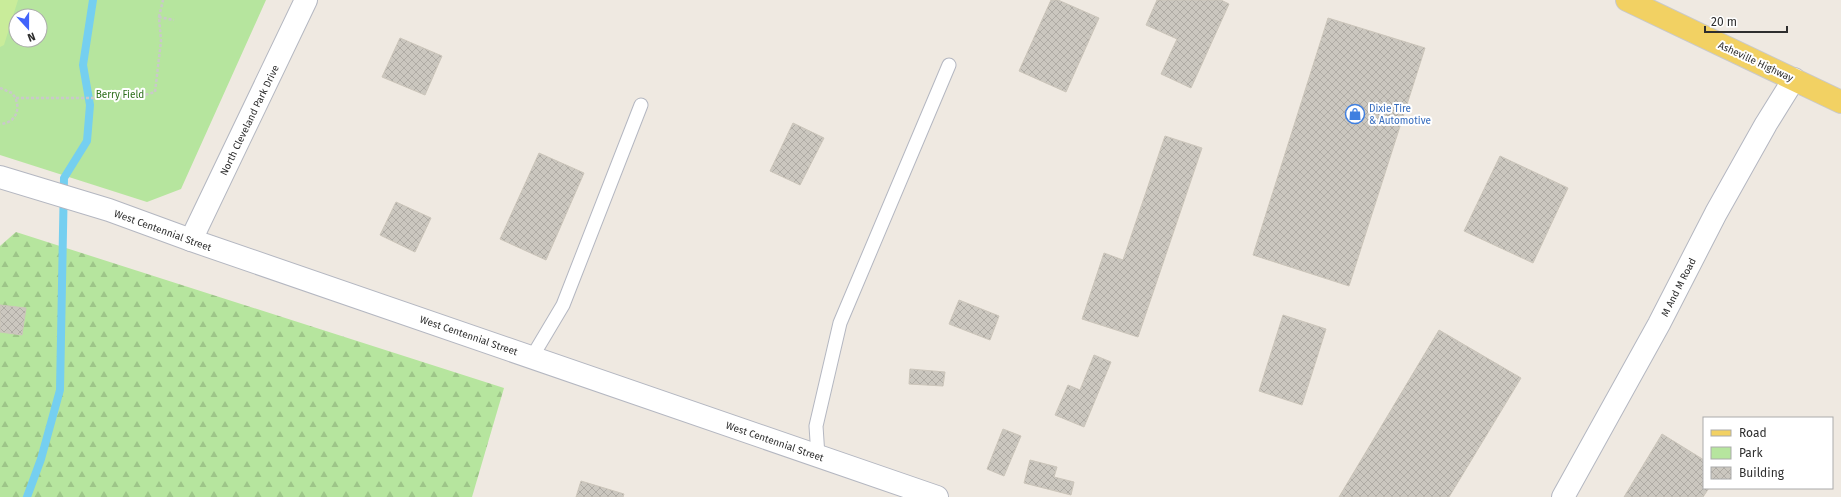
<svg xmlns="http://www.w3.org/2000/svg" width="1841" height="497" font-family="'Fira Sans',sans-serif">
	<defs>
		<pattern id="forest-firs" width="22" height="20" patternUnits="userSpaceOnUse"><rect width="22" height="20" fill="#b6e59e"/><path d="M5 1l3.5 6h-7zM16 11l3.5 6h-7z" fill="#9dc588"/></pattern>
		<pattern id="building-cross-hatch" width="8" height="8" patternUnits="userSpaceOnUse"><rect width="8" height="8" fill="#cbc7bf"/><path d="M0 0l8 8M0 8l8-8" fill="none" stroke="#afaba4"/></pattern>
	</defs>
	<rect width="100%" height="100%" fill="#efe9e1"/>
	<polygon fill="url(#forest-firs)" points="16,232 504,388 472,497 0,497 0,246"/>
	<path fill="#b6e59e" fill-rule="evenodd" d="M 0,0 L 266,0 L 181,189 L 147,202 L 0,155 ZM 16,16 L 40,16 L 40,40 L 16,40 Z"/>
	<polygon fill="#c9ec9a" points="0,0 18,0 4,45 0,47"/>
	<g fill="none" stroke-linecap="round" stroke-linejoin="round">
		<polyline stroke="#75cff0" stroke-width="8" points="27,497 41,459 60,390 64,178 87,141 90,105 83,65 93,0"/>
	</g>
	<g fill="url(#building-cross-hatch)" stroke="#cbc5ba">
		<polygon points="1051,0 1058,0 1099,18 1066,92 1019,71"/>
		<polygon points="1157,0 1221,0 1229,4 1191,88 1161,74 1177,39 1146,25"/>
		<polygon points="1328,18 1425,48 1349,286 1253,255"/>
		<polygon points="400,38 442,56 425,95 382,77"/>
		<polygon points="793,123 824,138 800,185 770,171"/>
		<polygon points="1165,136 1202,148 1138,337 1082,319 1104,253 1123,260"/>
		<polygon points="539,153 584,173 546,260 500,239"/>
		<polygon points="1500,156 1568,188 1533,263 1464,231"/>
		<polygon points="396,202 431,218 415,252 380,235"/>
		<polygon points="959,300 999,316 990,340 949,324"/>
		<polygon points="0,305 26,308 22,335 0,332"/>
		<polygon points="1283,315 1326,329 1302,405 1259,391"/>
		<polygon points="1439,330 1521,378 1449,497 1339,497"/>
		<polygon points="1094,355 1111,362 1084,427 1055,415 1068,385 1080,390"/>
		<polygon points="910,369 945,372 943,386 909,384"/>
		<polygon points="1003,429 1021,436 1004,476 987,469"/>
		<polygon points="1662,434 1704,460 1704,488 1709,488 1703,497 1624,497"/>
		<polygon points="1030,460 1057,467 1054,477 1074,482 1071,495 1024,483"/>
		<polygon points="581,481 624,494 623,497 576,497"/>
	</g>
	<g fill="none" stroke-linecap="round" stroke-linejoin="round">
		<defs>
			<g id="service">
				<polyline points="532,357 563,305 641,105"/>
				<polyline points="818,456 816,426 840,323 949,65"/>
			</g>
			<g id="minor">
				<polyline points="0,177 109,210 191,240 937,497"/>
				<polyline points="191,240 306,0"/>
				<polyline points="1563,497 1659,324 1716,213 1766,124 1794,79"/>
			</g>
			<polyline id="primary" points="1627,0 1841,102"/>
		</defs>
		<use href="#service" stroke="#b4b7c1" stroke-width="15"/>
		<use href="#minor" stroke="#b4b7c1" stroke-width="24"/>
		<use href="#primary" stroke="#c9c9c9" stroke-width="24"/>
		<g stroke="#c9c9c9" stroke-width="2.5" stroke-dasharray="3 2" stroke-linecap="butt">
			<polyline points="159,17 163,0"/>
			<path d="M 0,88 L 12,93 C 22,105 18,123 0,124"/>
			<polyline points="16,98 134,98 155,92 161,41 159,17 174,20"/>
		</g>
		<use href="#service" stroke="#fff" stroke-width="13"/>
		<use href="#minor" stroke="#fff" stroke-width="22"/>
		<use href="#primary" stroke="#f2d163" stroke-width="22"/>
	</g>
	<defs>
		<symbol id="shop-ring" viewBox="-11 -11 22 22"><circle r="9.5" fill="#fff" stroke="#3f7fe0" stroke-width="1.5"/><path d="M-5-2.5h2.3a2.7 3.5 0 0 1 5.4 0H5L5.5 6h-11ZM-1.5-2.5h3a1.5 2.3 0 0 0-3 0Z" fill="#3f7fe0"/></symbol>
	</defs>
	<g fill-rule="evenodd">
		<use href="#shop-ring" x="1344" y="103" width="22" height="22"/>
	</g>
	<g text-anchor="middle" stroke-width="4" stroke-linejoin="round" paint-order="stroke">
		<g font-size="10" fill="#2e2e2e" stroke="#fff">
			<text transform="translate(1756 61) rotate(25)" y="4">Asheville Highway</text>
			<text transform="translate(249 120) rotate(-64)" y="4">North Cleveland Park Drive</text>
			<text transform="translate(163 230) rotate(20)" y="4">West Centennial Street</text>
			<text transform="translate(1678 287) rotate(-63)" y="4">M And M Road</text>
			<text transform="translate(469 335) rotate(19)" y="4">West Centennial Street</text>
			<text transform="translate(775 441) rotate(19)" y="4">West Centennial Street</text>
		</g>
		<g font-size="10" fill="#2c6e1b" stroke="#fff">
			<text x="120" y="98">Berry Field</text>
		</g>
		<g font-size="10" fill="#366cbe" stroke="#fff" text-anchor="start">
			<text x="1369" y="112">Dixie Tire<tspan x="1369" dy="12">&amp; Automotive</tspan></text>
		</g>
	</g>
	<rect x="1703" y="417" width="130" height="72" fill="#ffffff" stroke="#ababab"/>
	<rect x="1711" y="430" width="20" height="6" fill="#f2d163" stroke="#ababab"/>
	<text x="1739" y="437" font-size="12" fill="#2e2e2e">Road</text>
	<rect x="1711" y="447" width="20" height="12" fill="#b6e59e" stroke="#ababab"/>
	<text x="1739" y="457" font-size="12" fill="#2e2e2e">Park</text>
	<rect x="1711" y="467" width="20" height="12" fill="url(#building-cross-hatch)" stroke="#ababab"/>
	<text x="1739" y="477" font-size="12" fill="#2e2e2e">Building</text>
	<g transform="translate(28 28) rotate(159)"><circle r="19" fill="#ffffff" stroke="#ababab"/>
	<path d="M0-3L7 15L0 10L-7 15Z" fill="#4264fb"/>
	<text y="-6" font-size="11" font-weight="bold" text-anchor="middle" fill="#2e2e2e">N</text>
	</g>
	<path d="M1705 26v6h82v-6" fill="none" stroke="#2e2e2e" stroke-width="2"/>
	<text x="1711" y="26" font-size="12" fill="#2e2e2e" stroke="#ffffff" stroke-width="3" paint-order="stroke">20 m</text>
</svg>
